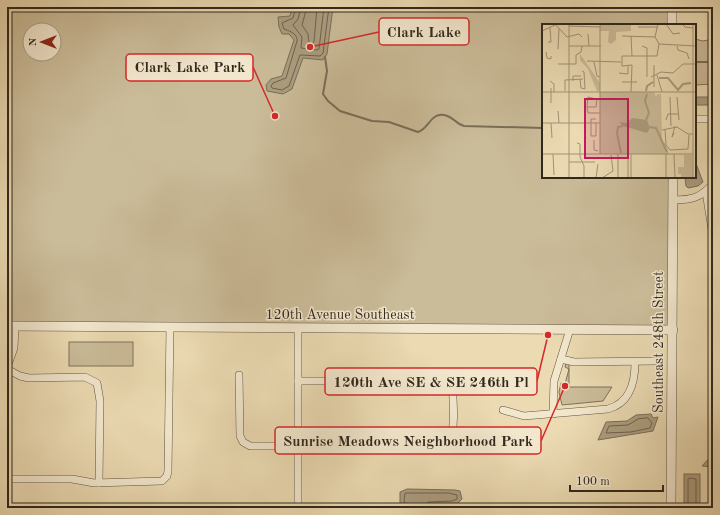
<svg xmlns="http://www.w3.org/2000/svg" width="720" height="515" font-family="'Old Standard TT',serif">
	<rect width="100%" height="100%" fill="#ebdab2"/>
	<filter id="stains"><feTurbulence type="fractalNoise" baseFrequency=".005" numOctaves="4"/><feColorMatrix values="0 0 0 0 .2 0 0 0 0 .09 0 0 0 0 .02 0 0 0 .5 -.17"/></filter>
	<radialGradient id="worn" r=".72"><stop offset=".6" stop-color="#630" stop-opacity="0"/><stop offset="1" stop-color="#630" stop-opacity=".3"/></radialGradient>
	<g fill="#cbbc99" stroke="#7e725b" fill-rule="evenodd">
		<path d="M 7,7 L 672,7 L 672,25 L 543,25 L 543,177 L 673,177 L 673,330 L 7,326 ZM 30,30 L 54,30 L 54,54 L 30,54 Z"/>
		<polygon points="695,39 703,41 713,39 713,84 695,85"/>
		<rect x="69" y="342" width="64" height="24"/>
		<polygon points="566,363 569,364 569,387 612,387 603,401 562,405 559,392 561,383 565,384 569,369 565,367"/>
	</g>
	<g fill="#ab9d7f" stroke="#7a6e58">
		<polygon points="292,7 333,7 327,54 323,60 303,58 292,89 283,94 267,91 266,85 271,79 282,76 294,40 289,34 282,34 279,27 278,17 290,16"/>
		<rect x="695" y="97" width="18" height="8"/>
		<polygon points="695,161 703,182 698,186 688,188 686,186 685,177 695,177"/>
		<polygon points="651,414 653,418 658,417 653,431 598,440 606,422 627,421 636,415"/>
		<polygon points="713,454 713,467 702,466"/>
		<rect x="684" y="474" width="16" height="34"/>
		<polygon points="407,489 455,490 460,491 462,499 457,504 453,505 405,507 400,503 400,492"/>
	</g>
	<g fill="none" stroke-linecap="round" stroke-linejoin="round">
		<g stroke="#6e624e" stroke-width="1">
			<path d="M 296,7 L 293,18 L 282,23 L 284,29 C 290,31 298,34 297,41 L 286,78 L 273,83 L 271,86 L 272,88 L 282,90 L 289,86 L 300,55 L 320,56 L 323,53 L 329,7"/>
			<polyline points="301,7 298,19 293,25 302,37 301,48 317,50 319,49 324,7"/>
			<polyline points="307,7 302,25 308,34 309,43 312,44 314,42 317,7"/>
			<polygon points="648,418 652,423 650,428 631,432 606,433 609,426 628,425 638,419"/>
			<polyline points="407,508 404,501 405,493 449,493 457,495 457,499 452,501 428,502 424,508"/>
			<polyline points="688,508 688,479 690,478 696,479 696,508"/>
		</g>
		<g stroke="#7a6e58" stroke-width="2">
			<path d="M 325,57 L 327,71 L 323,94 L 328,101 L 340,111 L 372,121 L 389,122 L 418,132 C 429,129 430,113 444,115 C 454,117 456,124 464,126 L 543,128"/>
			<polyline points="695,62 713,62"/>
		</g>
		<defs>
			<g id="minor">
				<polyline points="695,119 713,119"/>
				<polyline points="706,192 712,230"/>
				<path d="M 673,200 C 692,200 700,198 713,184"/>
				<polyline points="561,359 574,362 657,361"/>
				<polyline points="7,367 14,348 15,326"/>
				<polyline points="7,369 20,376 29,378 85,377 97,383 100,401 99,483"/>
				<path d="M 239,375 L 240,436 L 243,442 L 250,446 L 436,446 C 441,445 446,444 449,440 C 457,429 452,391 452,378 L 364,377 L 339,381 L 298,381"/>
				<path d="M 503,410 L 524,416 L 608,409 C 630,403 635,383 635,362"/>
				<polyline points="553,414 554,381 570,329"/>
				<polyline points="7,479 72,479 94,483 162,481 167,476 168,471 170,327"/>
				<polyline points="298,508 298,328"/>
			</g>
			<g id="tertiary">
				<polyline points="672,7 672,25"/>
				<polyline points="7,326 673,330"/>
				<polyline points="671,508 673,177"/>
			</g>
		</defs>
		<use href="#minor" stroke="#5f5442" stroke-width="8"/>
		<use href="#tertiary" stroke="#5f5442" stroke-width="10"/>
		<use href="#minor" stroke="#f2e7cd" stroke-width="7"/>
		<use href="#tertiary" stroke="#f2e7cd" stroke-width="9"/>
	</g>
	<g text-anchor="middle" stroke-width="3" stroke-linejoin="round" paint-order="stroke">
		<g font-size="14" fill="#30281d" stroke="#f2e7cd">
			<text x="340" y="319">120th Avenue Southeast</text>
			<text transform="translate(658 342) rotate(-90)" y="5">Southeast 248th Street</text>
		</g>
	</g>
	<g transform="translate(542 24)">
		<rect width="154" height="154" fill="#ebdab2"/>
		<path d="M 58,0 L 89,0 L 89,7 L 74,8 L 74,16 L 69,20 L 66,18 L 67,7 L 58,7 ZM 38,30 L 58,59 L 58,67 L 55,67 L 46,45 L 38,36 ZM 58,68 L 112,68 L 114,73 L 115,70 L 119,70 L 120,118 L 123,119 L 127,130 L 58,130 ZM 142,131 L 150,131 L 151,153 L 139,153 L 139,150 L 136,150 L 136,143 L 142,143 Z" fill="#cbbc99"/>
		<path d="M 90,94 L 105,96 L 108,104 L 105,109 L 81,102 L 78,98 L 85,99 Z" fill="#ab9d7f"/>
		<path fill="none" stroke="#ab9d7f" stroke-width="2" d="M 117,54 L 126,54 L 136,66 L 141,60 L 149,59M 104,67 L 105,62 L 111,58M 104,96 L 107,89 L 103,77 L 105,70M 108,103 L 114,104 L 125,128M 79,129 L 75,109 L 76,103 L 81,102"/>
		<path fill="none" stroke="#a09376" stroke-width="1" d="M 13,0 L 25,13 L 37,10 L 40,13M 27,0 L 27,154M 124,0 L 131,10 L 138,9M 140,0 L 143,3 L 151,4M 27,2 L 58,3M 96,3 L 115,3M 0,7 L 15,0M 46,10 L 47,22M 80,12 L 113,13M 89,12 L 90,32M 6,18 L 9,18 L 8,4M 117,20 L 154,22M 27,22 L 59,22M 100,22 L 105,24 L 105,53M 135,22 L 136,26 L 145,29 L 147,35M 16,25 L 17,5M 4,28 L 5,34 L 9,35 L 9,32M 45,37 L 79,38M 52,38 L 55,52 L 58,53M 16,40 L 34,40 L 34,31 L 39,28 L 40,22M 80,42 L 80,32 L 115,32 L 117,20 L 113,13 L 116,0M 80,42 L 90,41 L 89,68M 77,49 L 86,50 L 86,42M 115,51 L 120,68M 109,53 L 119,48 L 131,49 L 141,40 L 154,40M 38,55 L 39,64 L 43,65 L 42,48 L 40,47M 8,57 L 12,60 L 12,68M 31,57 L 31,52 L 39,52M 80,58 L 95,58M 112,63 L 112,41M 9,64 L 9,79M 23,67 L 23,56 L 41,55M 0,68 L 154,68M 128,73 L 129,102M 135,73 L 137,96M 45,83 L 54,83 L 55,75M 16,87 L 17,99M 58,89 L 46,89 L 45,83 L 46,73 L 59,76M 124,96 L 126,90 L 137,90M 0,99 L 58,99M 9,99 L 10,114M 54,99 L 54,112 L 49,112 L 49,95 L 54,95M 120,106 L 135,103 L 146,110 L 151,110M 123,106 L 124,121 L 128,126M 132,109 L 130,113 L 133,102M 52,116 L 52,126 L 56,127M 35,119 L 38,120 L 38,133 L 42,142 L 42,154M 128,126 L 146,125 L 147,111M 0,130 L 151,130M 11,130 L 12,151M 58,130 L 58,0M 76,130 L 76,154M 89,130 L 89,154M 132,130 L 133,154M 86,132 L 86,154M 27,138 L 53,138M 27,154 L 59,154M 54,154 L 56,140M 60,154 L 71,147 L 69,131M 124,154 L 124,130M 151,154 L 151,0"/>
		<path fill="#c2185b" fill-opacity="0.15" stroke="#c2185b" stroke-width="2" d="M 43,75 L 86,75 L 86,134 L 43,134 Z"/>
		<rect width="154" height="154" fill="none" stroke="#30281d" stroke-width="2"/>
	</g>
	<path fill="none" stroke="#d62828" stroke-width="1.5" d="M310 47L379 32M275 116L253 67M548 335L537 381M565 386L541 441"/>
	<g fill="#d62828" stroke="#f2e7cd" stroke-width="1.5">
		<circle cx="310" cy="47" r="4"/>
		<circle cx="275" cy="116" r="4"/>
		<circle cx="548" cy="335" r="4"/>
		<circle cx="565" cy="386" r="4"/>
	</g>
	<g fill="#f2e7cd" stroke="#d62828" stroke-width="1.5">
		<rect x="379" y="18" width="90" height="27" rx="4"/>
		<rect x="126" y="54" width="127" height="27" rx="4"/>
		<rect x="325" y="368" width="212" height="27" rx="4"/>
		<rect x="275" y="427" width="266" height="27" rx="4"/>
	</g>
	<g font-size="15" text-anchor="middle" font-weight="bold" fill="#30281d">
		<text x="424" y="37">Clark Lake</text>
		<text x="190" y="72">Clark Lake Park</text>
		<text x="431" y="387">120th Ave SE &amp; SE 246th Pl</text>
		<text x="408" y="446">Sunrise Meadows Neighborhood Park</text>
	</g>
	<rect width="720" height="515" fill="none" stroke="#ebdab2" stroke-width="24"/>
	<rect x="8" y="8" width="704" height="499" fill="none" stroke="#30281d" stroke-width="2"/>
	<rect x="12" y="12" width="696" height="491" fill="none" stroke="#30281d"/>
	<g transform="translate(42 42) rotate(270)"><circle r="19" fill="#f2e7cd" stroke="#a49b87"/>
	<path d="M0-3L7 15L0 10L-7 15Z" fill="#8f2418"/>
	<text y="-6" font-size="11" font-weight="bold" text-anchor="middle" fill="#30281d">N</text>
	</g>
	<path d="M570 485v6h93v-6" fill="none" stroke="#30281d" stroke-width="2"/>
	<text x="576" y="485" font-size="12" fill="#30281d" stroke="#f2e7cd" stroke-width="3" paint-order="stroke">100 m</text>
	<rect width="100%" height="100%" filter="url(#stains)"/>
	<rect width="100%" height="100%" fill="url(#worn)"/>
</svg>
